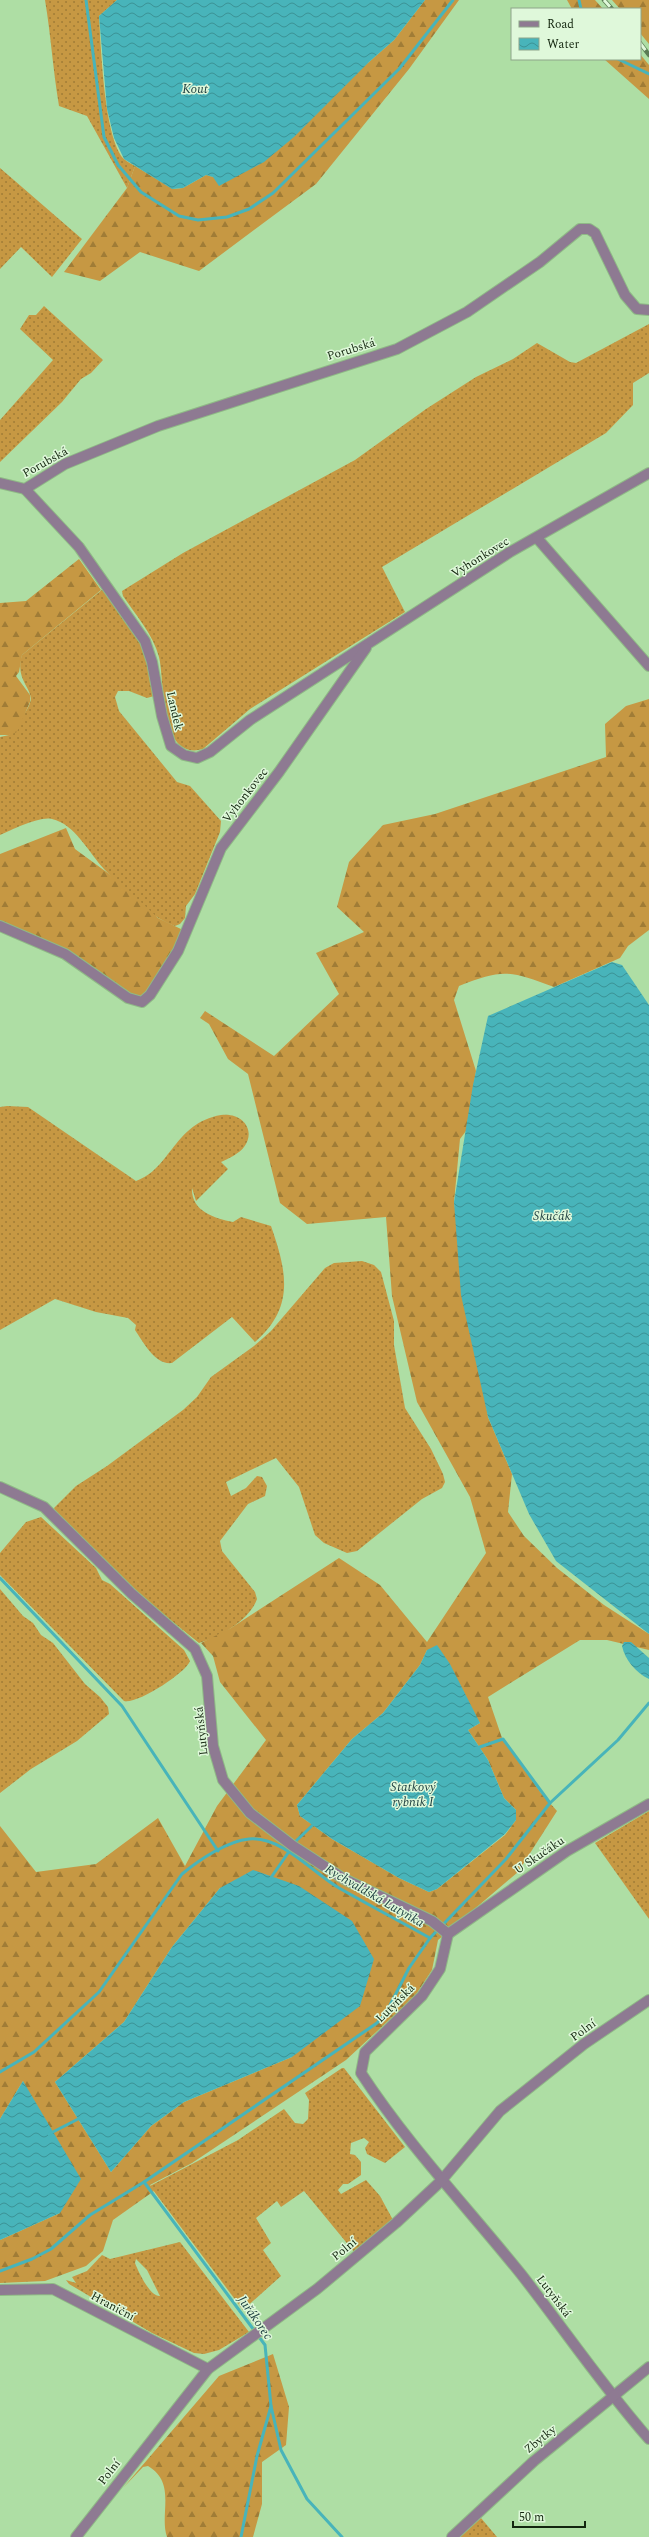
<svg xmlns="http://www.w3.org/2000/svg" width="649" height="2537" font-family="Spectral,serif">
	<defs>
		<pattern id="grass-dots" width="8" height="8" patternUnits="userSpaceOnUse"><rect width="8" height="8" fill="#c69843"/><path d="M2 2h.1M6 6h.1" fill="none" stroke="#a07c36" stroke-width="1.8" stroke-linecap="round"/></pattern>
		<pattern id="forest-firs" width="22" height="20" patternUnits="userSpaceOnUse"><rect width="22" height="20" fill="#c69843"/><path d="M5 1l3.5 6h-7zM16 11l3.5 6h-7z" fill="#a07c36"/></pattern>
		<pattern id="water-waves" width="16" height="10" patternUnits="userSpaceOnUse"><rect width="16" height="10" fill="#48b4ba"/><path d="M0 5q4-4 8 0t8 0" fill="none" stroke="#3b9296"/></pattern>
	</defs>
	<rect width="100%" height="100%" fill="#aedea4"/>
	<g fill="url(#grass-dots)" fill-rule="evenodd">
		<path d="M 45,0 L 117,0 L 99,16 C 101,47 104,139 124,159 C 127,162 132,164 135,166 L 127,188 L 87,116 L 59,106 C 53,71 51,36 45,0 Z"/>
		<polygon points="0,168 82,239 52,277 21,247 0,269"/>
		<polygon points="44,306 103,360 91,373 81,379 62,402 0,462 0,420 53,360 20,329 29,315 36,315"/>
		<path d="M 649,324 L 649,373 L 633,383 L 633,405 L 606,433 L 382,567 L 405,612 L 250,709 L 203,749 C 159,762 165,681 159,657 C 153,634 135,614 123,596 L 122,591 L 183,553 L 355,460 L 426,409 L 476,377 L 513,359 L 537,343 L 570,362 L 576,363 Z"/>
		<path d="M 103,589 L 146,651 L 154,696 L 147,698 L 129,691 L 118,691 L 115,697 L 119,711 L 177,782 L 190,786 L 221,821 L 220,832 L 195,894 L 186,906 L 185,918 L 180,924 L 175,926 C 147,916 125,890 104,869 C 89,853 75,824 52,819 C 39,816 12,830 0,835 L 0,737 L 9,735 C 16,725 26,714 30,703 C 35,689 14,681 22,655 Z"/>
		<path d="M 7,1106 L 28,1107 L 136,1181 C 171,1169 174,1123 221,1115 C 241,1112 257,1129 244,1147 C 240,1153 228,1159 221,1162 L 228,1169 L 196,1201 L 192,1188 C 191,1211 214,1218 233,1222 L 241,1217 L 271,1226 C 287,1272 295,1307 255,1342 L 232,1317 L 172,1363 C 155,1365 144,1343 135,1330 L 136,1325 L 128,1318 L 96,1312 L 55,1299 L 0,1330 L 0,1107 Z"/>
		<path d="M 362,1261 L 374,1265 L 381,1272 L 394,1321 L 394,1345 L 405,1408 L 431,1449 L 443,1474 L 445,1482 L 442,1488 L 422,1499 L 357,1551 L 347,1553 L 324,1543 L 315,1535 L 299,1487 L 276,1458 L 226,1482 L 231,1496 L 246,1488 L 257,1476 L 262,1477 L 267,1486 L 265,1496 L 248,1504 L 220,1541 L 222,1551 L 255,1592 L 257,1599 C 250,1620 219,1638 199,1643 L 142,1597 L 56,1513 L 54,1508 L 76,1486 L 107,1466 L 183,1410 L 197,1397 L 211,1377 L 254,1346 L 271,1331 L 325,1268 L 334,1263 Z"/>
		<path d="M 41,1517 L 96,1568 L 102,1580 L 110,1584 L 184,1650 L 190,1661 C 186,1673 136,1705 124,1701 L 0,1575 L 0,1553 L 26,1522 Z"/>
		<polygon points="0,1589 23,1616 33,1623 41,1635 53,1643 85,1684 100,1697 108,1707 109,1714 77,1741 31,1769 0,1793"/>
		<polygon points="649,1811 649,1919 595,1843"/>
		<polygon points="342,2068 344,2068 405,2147 385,2163 367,2154 365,2148 369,2142 364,2138 351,2143 350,2154 355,2155 361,2162 361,2175 348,2184 343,2184 338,2190 341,2194 366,2180 380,2196 393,2220 355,2253 304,2191 281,2207 277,2201 256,2218 271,2243 263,2250 281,2276 243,2310 150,2186 238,2140 284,2109 295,2123 303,2124 308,2119 309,2100 305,2093"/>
		<path d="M 180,2242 L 249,2332 L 219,2350 L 204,2354 L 194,2353 L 152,2333 L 69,2284 L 66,2280 L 76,2283 L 72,2277 L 87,2271 L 102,2255 L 110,2259 ZM 136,2259 L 147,2270 L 160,2296 C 150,2297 138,2271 135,2263 Z"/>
		<polygon points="481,2518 497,2537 460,2537"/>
	</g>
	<g fill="url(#forest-firs)" fill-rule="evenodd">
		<polygon points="425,0 459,0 409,69 316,184 199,271 140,252 100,281 64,272 127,188 135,166 173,189 183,188 206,175 213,177 369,62 394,40"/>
		<polygon points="567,0 595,0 603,9 572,9"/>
		<polygon points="612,0 649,0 649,44 640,33 640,9 620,9"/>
		<polygon points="640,54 649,65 649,99 604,59 640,59"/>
		<polygon points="79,559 101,590 22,655 19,672 16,676 30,695 30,702 17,732 9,735 0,735 0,603 26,601"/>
		<path d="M 649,699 L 649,930 L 628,946 L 620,958 L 554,987 C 510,971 504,968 459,986 L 454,1000 L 476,1071 L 466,1131 L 460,1139 L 454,1202 L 488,1417 L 512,1474 L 508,1512 L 524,1536 L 557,1568 L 604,1605 L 649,1634 L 649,1650 L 607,1640 L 580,1640 L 488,1697 L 502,1738 L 541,1793 L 557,1811 L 518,1872 L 438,1940 L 432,1970 L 415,1996 L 346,2060 L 192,2163 L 150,2185 L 154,2191 L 113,2220 L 103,2251 L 86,2266 L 45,2281 L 0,2283 L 0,2240 L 60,2213 L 23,2081 L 0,2119 L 0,1826 L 36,1872 L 96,1864 L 158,1818 L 185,1866 L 217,1806 L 266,1740 L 220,1682 L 213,1656 L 201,1643 L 231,1628 L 339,1558 L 380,1585 L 427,1642 L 486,1553 L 470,1497 L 417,1402 L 392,1296 L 386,1217 L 307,1224 L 280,1203 L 248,1074 L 228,1059 L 209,1024 L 200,1018 L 205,1011 L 274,1056 L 339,994 L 316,953 L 364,932 L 337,907 L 349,862 L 383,825 L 435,814 L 606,757 L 605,724 L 626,706 ZM 427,1650 L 480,1723 L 468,1730 L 488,1760 L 504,1798 L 516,1810 L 516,1820 L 505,1835 L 437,1889 L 429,1892 L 399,1878 L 332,1839 L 300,1816 L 297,1805 L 352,1739 L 383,1713 L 420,1665 ZM 220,1888 L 292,2057 L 184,2102 L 151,2126 L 111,2172 L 55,2082 L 124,2022 L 172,1947 Z"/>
		<polygon points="66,828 75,849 116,879 158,918 183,930 167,961 141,998 136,999 0,923 0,854"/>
		<path d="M 273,2354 L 289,2407 L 286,2445 L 262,2462 L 262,2504 L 253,2537 L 167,2537 C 159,2514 177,2483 148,2466 L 143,2467 L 123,2488 L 219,2376 Z"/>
	</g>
	<g fill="url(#water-waves)">
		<polygon points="117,0 425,0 394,40 369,62 294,137 264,162 219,186 213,177 206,175 183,188 172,189 124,159 114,138 107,109 99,16"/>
		<polygon points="612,962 622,965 649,1005 649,1634 556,1561 529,1514 488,1417 461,1295 454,1202 473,1085 488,1016"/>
		<path d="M 624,1642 L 631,1642 L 649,1658 L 649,1679 C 636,1673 625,1660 622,1646 Z"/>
		<polygon points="437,1645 450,1664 480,1723 468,1730 488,1760 504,1798 516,1810 516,1820 505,1834 437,1889 429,1892 399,1878 332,1839 300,1816 297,1805 352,1739 383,1713 420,1665 427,1650"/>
		<polygon points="253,1870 299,1886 352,1921 374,1959 360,2006 292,2057 184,2102 151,2126 111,2172 55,2082 124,2022 172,1947 220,1888"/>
		<polygon points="23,2081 81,2179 60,2213 0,2240 0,2119"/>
	</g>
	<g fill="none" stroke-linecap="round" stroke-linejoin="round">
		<g stroke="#48b4ba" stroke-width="3">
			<polyline points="86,0 104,137 118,165 141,192 179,216 198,220 227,217 249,209 273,193 399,69 453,0"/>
			<polyline points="579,0 581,9"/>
			<polyline points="618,59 649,74"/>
			<polyline points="0,1578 122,1706 218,1851"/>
			<polyline points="474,1749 503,1739 550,1803"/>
			<polyline points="270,1879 297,1840 315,1823"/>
			<path d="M 0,2072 L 34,2052 L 99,1992 L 182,1874 C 199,1860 227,1841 249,1839 C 282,1836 313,1873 339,1888 C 369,1905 399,1921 430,1938"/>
			<polyline points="49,2134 82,2117"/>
			<polyline points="144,2182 265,2345 271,2406 257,2456 241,2537"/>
			<polyline points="0,2271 32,2259 51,2249 90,2215 144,2182 377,2023 386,2013 409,1968 430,1938 506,1859 550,1803 618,1740 649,1703"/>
			<polyline points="271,2406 281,2450 307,2499 342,2537"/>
		</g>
		<defs>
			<g id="minor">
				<polyline points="0,483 25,489 65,464 158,426 397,349 467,312 540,262 580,229 589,229 595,233 625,295 637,309 649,310"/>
				<polyline points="25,489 79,547 145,641 152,662 162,716 171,746 184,755 197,758 210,752 250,720 510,552 649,473"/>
				<polyline points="537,538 649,666"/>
				<polyline points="0,926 65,954 128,998 142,1002 150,995 178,951 221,848 279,772 366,648"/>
				<polyline points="0,1487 44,1507 132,1594 195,1649 207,1676 213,1746 223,1780 250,1813 293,1846 344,1879 432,1921 448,1934"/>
				<path d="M 448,1934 L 440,1969 L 422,1996 L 365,2052 L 361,2073 C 408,2145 467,2207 521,2274 C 564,2329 603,2387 649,2439"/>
				<polyline points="448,1934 567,1851 649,1804"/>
				<polyline points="0,2290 53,2289 208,2369"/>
				<polyline points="76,2537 208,2369 317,2289 396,2223 441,2181 500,2111 584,2044 649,2000"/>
				<polyline points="452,2537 534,2461 649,2367"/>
			</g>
		</defs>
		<use href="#minor" stroke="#8fb986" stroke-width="12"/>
		<use href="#minor" stroke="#8e7a92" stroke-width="10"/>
		<defs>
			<g id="rail">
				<polyline points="604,0 612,9"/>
				<polyline points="640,43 649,55"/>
			</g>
		</defs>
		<use href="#rail" stroke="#5b7b54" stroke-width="4.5"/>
		<use href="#rail" stroke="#dff8da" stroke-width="3" stroke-dasharray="9" stroke-linecap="butt"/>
	</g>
	<g text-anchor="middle" stroke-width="3" stroke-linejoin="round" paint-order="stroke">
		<g font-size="12" fill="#13260f" stroke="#dff8da">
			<text transform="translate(351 349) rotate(-17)" y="4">Porubská</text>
			<text transform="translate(45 462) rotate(-29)" y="4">Porubská</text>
			<text transform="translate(480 557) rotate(-32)" y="4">Vyhonkovec</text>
			<text transform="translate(175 711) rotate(77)" y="4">Landek</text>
			<text transform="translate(245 795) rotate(-52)" y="4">Vyhonkovec</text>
			<text transform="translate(201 1731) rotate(-96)" y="4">Lutyňská</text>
			<text transform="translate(539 1855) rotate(-34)" y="4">U Skučáku</text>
			<text transform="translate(395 2003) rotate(-45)" y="4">Lutyňská</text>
			<text transform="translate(583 2030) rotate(-36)" y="4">Polní</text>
			<text transform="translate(344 2249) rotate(-40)" y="4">Polní</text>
			<text transform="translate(554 2296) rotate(53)" y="4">Lutyňská</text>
			<text transform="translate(113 2306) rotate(28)" y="4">Hraniční</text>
			<text transform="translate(540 2439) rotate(-39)" y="4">Zbytky</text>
			<text transform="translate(109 2472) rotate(-52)" y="4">Polní</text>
		</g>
		<g font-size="13" font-style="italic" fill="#1c3d3f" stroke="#dff8da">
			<text x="195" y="93">Kout</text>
			<text x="552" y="1220">Skučák</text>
			<text x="413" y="1791">Statkový<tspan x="413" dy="15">rybník I</tspan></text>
			<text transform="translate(375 1895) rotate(30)" y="5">Rychvaldská Lutyňka</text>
			<text transform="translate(256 2317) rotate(55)" y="5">Juřákorec</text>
		</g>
	</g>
	<rect x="511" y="8" width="130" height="52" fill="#dff8da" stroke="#8da489"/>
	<rect x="519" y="21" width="20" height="6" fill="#8e7a92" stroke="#8da489"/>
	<text x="547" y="28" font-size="12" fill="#13260f">Road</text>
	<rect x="519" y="38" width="20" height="12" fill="url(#water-waves)" stroke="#8da489"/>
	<text x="547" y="48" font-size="12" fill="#13260f">Water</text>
	<path d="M513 2521v6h72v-6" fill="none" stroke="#13260f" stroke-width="2"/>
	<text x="519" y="2521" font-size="12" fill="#13260f" stroke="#dff8da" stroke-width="3" paint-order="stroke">50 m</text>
</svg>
